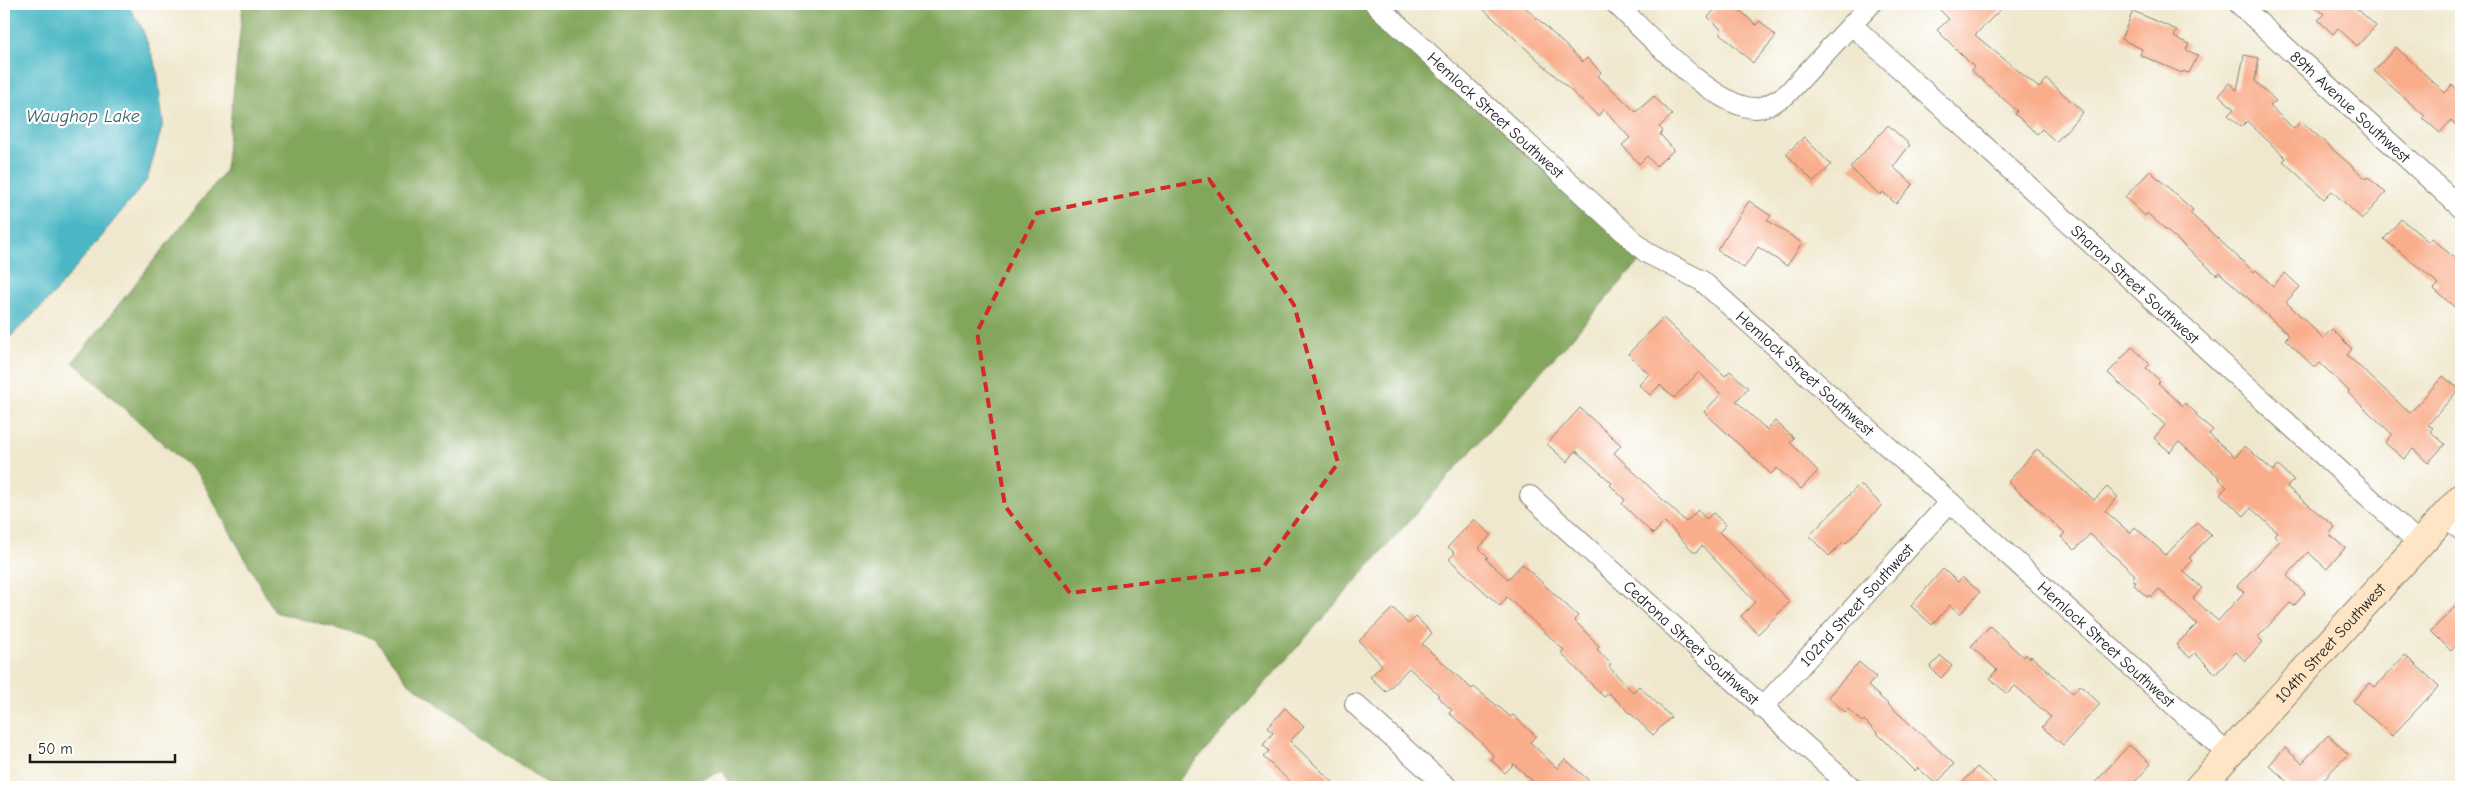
<svg xmlns="http://www.w3.org/2000/svg" width="2465" height="791" font-family="'Comic Neue',sans-serif">
	<rect width="100%" height="100%" fill="#fff"/>
	<filter id="ink" filterUnits="userSpaceOnUse"><feTurbulence type="fractalNoise" baseFrequency=".02" numOctaves="2"/><feDisplacementMap in="SourceGraphic" scale="10" xChannelSelector="R" yChannelSelector="G"/><feConvolveMatrix kernelMatrix="1 2 1 2 8 2 1 2 1" color-interpolation-filters="sRGB"/></filter>
	<filter id="wash" filterUnits="userSpaceOnUse"><feTurbulence type="fractalNoise" baseFrequency=".0096" numOctaves="4" result="noise"/><feDisplacementMap in="SourceGraphic" scale="20" xChannelSelector="R" yChannelSelector="G"/><feGaussianBlur stdDeviation="1.12" result="paint"/><feColorMatrix in="noise" values="0 0 0 0 0 0 0 0 0 0 0 0 0 0 0 0 0 1.4 0 .05"/><feComposite in="paint" operator="in"/></filter>
	<g filter="url(#wash)">
		<rect width="100%" height="100%" fill="#f0e8ce"/>
		<polygon fill="#82a65b" stroke="#4f613c" points="243,4 1392,4 1408,34 1647,253 1173,787 732,787 723,771 679,787 551,787 407,681 375,639 275,612 199,476 73,362 225,171"/>
		<polygon fill="#4ab7c5" stroke="#336a70" points="4,4 127,4 141,26 157,69 163,123 147,180 52,296 4,343"/>
		<g id="blocks">
			<g fill="#f9ad8b">
				<polygon points="1478,4 1522,4 1583,62 1587,58 1601,72 1598,76 1636,112 1654,96 1672,115 1659,127 1663,131 1660,134 1674,150 1656,166 1647,156 1639,164 1622,145 1630,138 1604,109 1598,116"/>
				<polygon points="1720,4 1733,4 1756,25 1760,21 1776,36 1753,63 1720,33 1722,30 1708,17"/>
				<polygon points="1934,4 2006,4 1975,35 2039,88 2047,79 2083,112 2056,142 2042,129 2037,134 2015,114 2017,111 1971,70 1974,67 1937,30 1949,19"/>
				<polygon points="2312,4 2352,4 2376,26 2357,46 2338,28 2333,34 2318,20 2324,14"/>
				<polygon points="2133,11 2177,30 2174,37 2189,44 2186,50 2198,55 2189,73 2183,71 2182,73 2140,55 2142,49 2121,39"/>
				<polygon points="2396,47 2445,93 2452,85 2461,93 2461,130 2451,120 2440,133 2423,118 2425,116 2374,71"/>
				<polygon points="2244,55 2259,58 2255,81 2276,101 2270,106 2294,129 2301,121 2366,179 2368,177 2386,193 2362,219 2332,191 2324,199 2283,161 2286,158 2247,121 2241,127 2228,115 2234,109 2219,95 2229,83 2237,90"/>
				<polygon points="1888,125 1910,145 1893,167 1913,184 1896,204 1883,192 1880,195 1850,168"/>
				<polygon points="1804,137 1831,165 1814,182 1786,154"/>
				<polygon points="2150,171 2193,210 2190,213 2254,272 2256,270 2273,286 2285,273 2300,287 2286,302 2323,338 2332,329 2352,349 2347,355 2410,413 2443,376 2459,389 2428,425 2433,428 2430,431 2445,444 2428,463 2413,449 2404,459 2385,443 2392,434 2348,393 2349,391 2320,363 2315,368 2285,339 2289,335 2219,272 2217,275 2147,213 2145,216 2125,197"/>
				<polygon points="1749,201 1771,216 1767,220 1802,243 1787,266 1758,247 1744,268 1717,250"/>
				<polygon points="2401,219 2429,242 2432,238 2461,264 2461,313 2434,289 2439,284 2384,239"/>
				<polygon points="1663,318 1725,376 1730,371 1748,388 1736,401 1767,430 1775,421 1794,438 1790,442 1818,471 1801,489 1777,468 1771,474 1704,412 1721,394 1699,372 1674,398 1660,385 1650,395 1639,385 1649,374 1628,354"/>
				<polygon points="2132,347 2150,364 2146,368 2160,381 2158,383 2183,406 2185,403 2197,414 2196,416 2213,430 2209,434 2235,457 2245,446 2273,471 2278,466 2294,480 2287,487 2335,527 2329,534 2345,548 2327,569 2308,552 2287,576 2305,593 2294,606 2290,603 2258,637 2263,642 2245,661 2236,652 2216,674 2195,653 2190,658 2176,645 2197,624 2159,589 2152,597 2150,595 2147,597 2134,585 2136,582 2132,579 2135,575 2090,534 2075,550 2061,537 2065,533 2008,482 2037,449 2094,500 2107,487 2118,497 2105,511 2130,533 2135,527 2166,555 2197,522 2211,535 2189,558 2192,561 2183,571 2202,588 2193,598 2218,621 2244,592 2237,586 2280,541 2274,535 2277,532 2251,508 2244,516 2220,494 2227,487 2218,478 2219,477 2179,442 2170,452 2154,438 2165,425 2108,373"/>
				<polygon points="1580,408 1621,445 1614,453 1686,522 1698,510 1706,519 1713,513 1726,525 1719,532 1790,602 1758,634 1741,616 1755,602 1702,546 1695,553 1665,522 1653,534 1622,504 1625,500 1610,485 1612,483 1576,451 1567,462 1547,444"/>
				<polygon points="1860,484 1882,505 1846,543 1844,541 1829,556 1809,536"/>
				<polygon points="1474,519 1491,535 1479,548 1488,557 1486,559 1508,579 1522,564 1578,616 1574,620 1600,647 1597,649 1611,664 1609,667 1633,692 1639,686 1671,717 1653,735 1609,693 1604,697 1561,653 1564,650 1507,597 1500,606 1449,559 1455,553 1448,547"/>
				<polygon points="1943,569 1958,582 1962,577 1980,592 1960,614 1950,605 1932,625 1911,606"/>
				<polygon points="2461,601 2461,640 2451,651 2431,631"/>
				<polygon points="1393,608 1408,624 1416,617 1432,633 1422,644 1472,689 1474,687 1511,717 1513,715 1536,736 1530,742 1557,768 1565,759 1596,787 1539,787 1514,764 1505,773 1491,760 1494,756 1480,741 1449,713 1452,710 1437,696 1439,695 1409,668 1386,692 1370,677 1382,665 1359,641"/>
				<polygon points="1990,626 2023,657 2026,654 2029,658 2031,656 2073,693 2080,685 2100,704 2063,745 2042,727 2051,717 2015,686 2007,694 1990,678 1997,670 1971,646"/>
				<polygon points="2405,655 2439,686 2392,736 2353,701 2369,683 2375,687"/>
				<polygon points="1941,656 1952,666 1941,678 1930,667"/>
				<polygon points="1859,662 1876,677 1868,686 1954,764 1936,784 1918,768 1915,771 1864,720 1862,722 1848,709 1845,712 1828,697"/>
				<polygon points="1285,708 1304,727 1290,741 1338,787 1296,787 1263,757 1269,751 1263,745 1273,733 1267,728"/>
				<polygon points="2328,735 2348,754 2316,787 2293,787 2269,765 2285,748 2302,763"/>
				<polygon points="2129,745 2151,764 2130,787 2091,787"/>
				<polygon points="1977,767 2000,787 1959,787"/>
			</g>
		</g>
	</g>
	<g filter="url(#ink)">
		<use href="#blocks" fill-opacity="0" stroke="#868275" stroke-width="1"/>
		<g fill="none" stroke-linecap="round" stroke-linejoin="round">
			<defs>
				<g id="street">
					<path id="s1" d="M 1375,4 L 1647,253 L 1702,281 L 1950,502 L 2229,755"/>
					<path d="M 1616,4 C 1646,32 1714,108 1755,108 C 1766,108 1777,100 1786,95 L 1871,4"/>
					<path id="s2" d="M 2240,5 L 2461,208"/>
					<path id="s3" d="M 1852,25 L 2419,543"/>
					<path id="s4" d="M 1530,496 L 1851,787"/>
					<polyline points="2445,515 2461,530"/>
					<polyline points="1355,704 1447,787"/>
					<path id="s5" d="M 1762,708 L 1950,502"/>
				</g>
				<g id="secondary">
					<path id="s6" d="M 2199,787 L 2461,498"/>
				</g>
			</defs>
			<use href="#street" stroke="#868275" stroke-width="22"/>
			<use href="#secondary" stroke="#868275" stroke-width="30"/>
			<use href="#street" stroke="#fff" stroke-width="20"/>
			<use href="#secondary" stroke="#fde5c5" stroke-width="28"/>
		</g>
	</g>
	<path fill="none" stroke="#d62828" stroke-width="4" stroke-dasharray="10 6" stroke-linejoin="round" d="M 1209,179 L 1294,305 L 1338,463 L 1262,569 L 1070,593 L 1005,506 L 977,332 L 1037,213 Z"/>
	<g text-anchor="middle" stroke-width="4.5" stroke-linejoin="round" paint-order="stroke">
		<g font-size="16" fill="#1c1c1c" stroke="#fff">
			<text dy="6" stroke="none"><textPath href="#s2" startOffset="150">89th Avenue Southwest</textPath></text>
			<text dy="6" stroke="none"><textPath href="#s1" startOffset="164">Hemlock Street Southwest</textPath></text>
			<text dy="6" stroke="none"><textPath href="#s3" startOffset="384">Sharon Street Southwest</textPath></text>
			<text dy="6" stroke="none"><textPath href="#s1" startOffset="569">Hemlock Street Southwest</textPath></text>
			<text dy="6" stroke="none"><textPath href="#s5" startOffset="140">102nd Street Southwest</textPath></text>
			<text dy="6" stroke="none"><textPath href="#s4" startOffset="218">Cedrona Street Southwest</textPath></text>
			<text dy="6" stroke="none"><textPath href="#s6" startOffset="195">104th Street Southwest</textPath></text>
			<text dy="6" stroke="none"><textPath href="#s1" startOffset="974">Hemlock Street Southwest</textPath></text>
		</g>
		<g font-size="18" font-style="italic" fill="#316268" stroke="#fff">
			<text x="83" y="122">Waughop Lake</text>
		</g>
	</g>
	<rect width="2465" height="791" fill="none" stroke="#fff" stroke-width="20"/>
	<path d="M30 754v8h145v-8" fill="none" stroke="#1c1c1c" stroke-width="2.5"/>
	<text x="38" y="754" font-size="15" fill="#1c1c1c" stroke="#ffffff" stroke-width="4" paint-order="stroke">50 m</text>
</svg>
